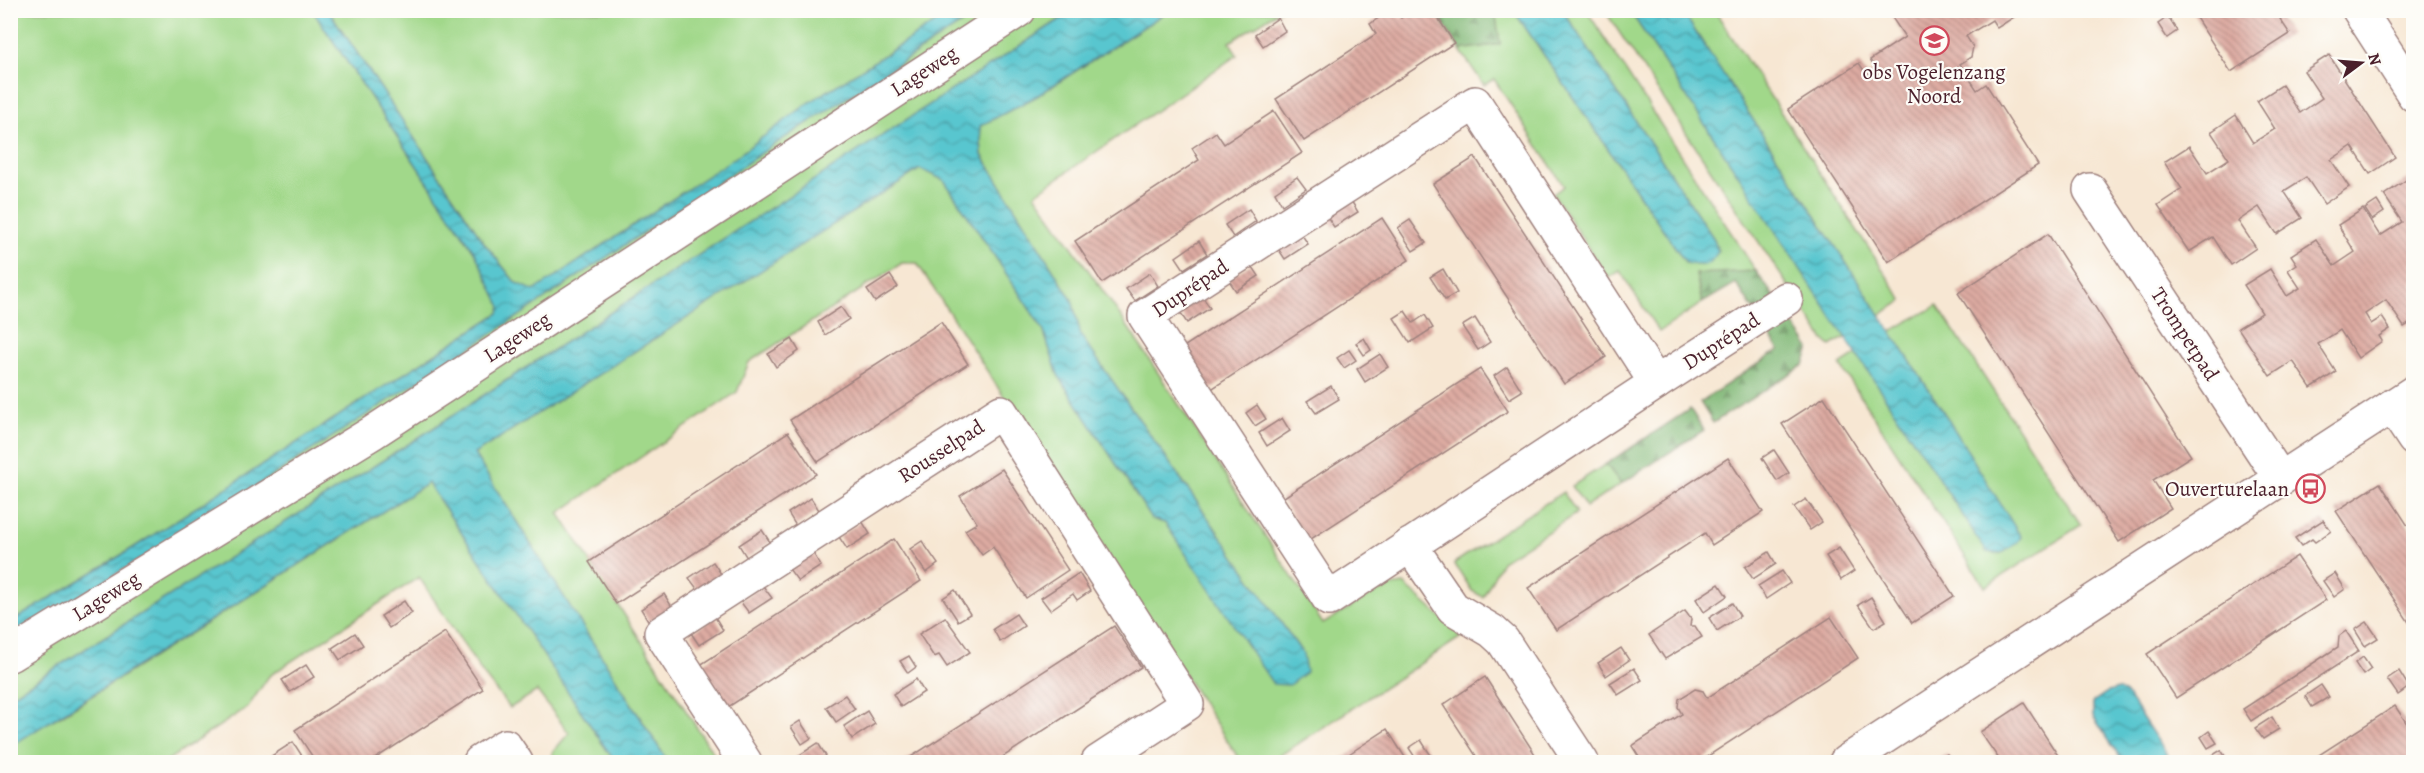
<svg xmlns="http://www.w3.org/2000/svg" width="2424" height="773" font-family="Alegreya,serif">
	<defs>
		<pattern id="forest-firs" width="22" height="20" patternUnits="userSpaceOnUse" patternTransform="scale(1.5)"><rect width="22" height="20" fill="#80b876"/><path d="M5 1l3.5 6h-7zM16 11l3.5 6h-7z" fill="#6b9561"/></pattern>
		<pattern id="water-waves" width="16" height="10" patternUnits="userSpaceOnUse" patternTransform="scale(1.5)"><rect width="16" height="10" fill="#59c6cf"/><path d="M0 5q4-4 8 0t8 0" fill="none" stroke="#4ca0a8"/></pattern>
		<pattern id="building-back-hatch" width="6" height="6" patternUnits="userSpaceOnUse" patternTransform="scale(1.5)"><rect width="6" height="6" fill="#ddaba2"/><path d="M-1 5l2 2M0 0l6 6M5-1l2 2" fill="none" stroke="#b58b84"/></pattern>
	</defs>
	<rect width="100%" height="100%" fill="#fdfcf7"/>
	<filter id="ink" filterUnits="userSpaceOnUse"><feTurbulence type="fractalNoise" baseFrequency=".0167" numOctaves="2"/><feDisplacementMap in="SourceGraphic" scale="12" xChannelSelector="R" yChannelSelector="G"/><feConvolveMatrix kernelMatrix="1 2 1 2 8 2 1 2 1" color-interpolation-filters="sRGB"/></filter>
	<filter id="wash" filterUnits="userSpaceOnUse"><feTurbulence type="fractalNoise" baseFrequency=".008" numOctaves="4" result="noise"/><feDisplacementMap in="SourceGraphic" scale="24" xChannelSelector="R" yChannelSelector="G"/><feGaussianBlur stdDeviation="1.35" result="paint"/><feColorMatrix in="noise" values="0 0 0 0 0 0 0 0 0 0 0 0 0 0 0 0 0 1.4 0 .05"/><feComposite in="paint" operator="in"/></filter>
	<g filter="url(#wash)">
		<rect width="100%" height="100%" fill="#f7e7d3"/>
		<g fill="#a1d88a" stroke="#767c5a" stroke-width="1.5">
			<polygon points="11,11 313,11 474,251 502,307 499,313 133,548 11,622"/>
			<polygon points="329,11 954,11 810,102 736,157 534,291 515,282 485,244"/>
			<polygon points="981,11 1005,11 529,323 171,541 522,314 772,146"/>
			<polygon points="1031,11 1073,11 412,442 11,696 11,667"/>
			<polygon points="1168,11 1279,11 1230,42 1237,55 1035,194 1122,318 1323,624 1384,587 1404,584 1442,618 1469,632 1270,762 1241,762 917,263 902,263 749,362 737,392 559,513 719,762 668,762 474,454 920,169 944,180 1043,329 1058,375 1152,519 1165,523 1303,654 1081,336 1072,300 982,155 980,126 1037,96"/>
			<polygon points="1495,11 1514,11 1686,263 1718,251 1714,239 1563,11 1587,11 1756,271 1696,275 1702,303 1659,332 1620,271 1608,278 1553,194 1564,186 1494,79 1484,85 1460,50 1500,44"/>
			<polygon points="1605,11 1630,11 1846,337 1831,346 1824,340"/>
			<polygon points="1682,11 1715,11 1903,301 1880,315"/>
			<path d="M 1937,305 L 2081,525 L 1985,587 L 1840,365 L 1857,354 L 1987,552 L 2001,554 L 1946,416 L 1891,332 C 1906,321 1921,316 1937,305 Z"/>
			<polygon points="1606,464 1621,484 1586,507 1572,486"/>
			<polygon points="428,483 615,762 556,762 552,753 569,733 537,691 510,708 483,674 419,577 269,676 248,707 165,762 11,762 11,741 60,716"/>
			<polygon points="1563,492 1577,513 1502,561 1483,597 1472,591 1454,563"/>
		</g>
		<g fill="url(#forest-firs)" stroke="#656c50" stroke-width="1.5">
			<polygon points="1435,11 1495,11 1500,44 1460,50"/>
			<polygon points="1756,271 1810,348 1804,365 1713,423 1700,402 1779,350 1736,283 1702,303 1696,274"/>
			<polygon points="1690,409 1704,430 1621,484 1606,464"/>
		</g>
		<g fill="url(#water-waves)" stroke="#52727d" stroke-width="1.5">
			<polygon points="313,11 329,11 485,244 515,282 534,291 736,157 810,102 954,11 981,11 772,146 522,314 171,541 11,637 11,622 133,548 499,313 501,307 474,251"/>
			<polygon points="1073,11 1168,11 1037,96 980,126 982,155 1072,300 1081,336 1303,654 1306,672 1289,685 1273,684 1165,523 1152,519 1058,375 1043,329 944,180 920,169 474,454 668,762 615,762 428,483 11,746 11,696 412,442"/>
			<path d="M 1514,11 L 1563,11 L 1714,239 L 1718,251 C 1710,267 1703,267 1686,263 Z"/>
			<polygon points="1630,11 1682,11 1946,416 2021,537 2017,543 2001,554 1987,552"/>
			<polygon points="2118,689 2128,696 2172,762 2123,762 2093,716 2093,702 2106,693"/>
		</g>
		<g id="blocks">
			<g fill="url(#building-back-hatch)">
				<polygon points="1390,10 1396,10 1401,18 1412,10 1433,10 1454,43 1304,141 1276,99 1376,34 1370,24"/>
				<polygon points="1887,10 2025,10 1997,28 1992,20 1966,36 1973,47 1971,57 1960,64 1977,90 1986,84 2038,165 1888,262 1788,109 1859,63 1867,75 1876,70 1870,60 1905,37"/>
				<polygon points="2191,10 2292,10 2280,19 2290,34 2231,72"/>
				<polygon points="2168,17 2177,31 2167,38 2158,24"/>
				<polygon points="1278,18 1285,31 1263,46 1255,34"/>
				<polygon points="2329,55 2395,157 2370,174 2352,146 2331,160 2349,187 2324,204 2306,177 2284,191 2302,218 2277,234 2259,207 2238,221 2256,248 2231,265 2213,237 2189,252 2158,205 2182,189 2164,162 2189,146 2207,173 2229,159 2211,132 2236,115 2253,143 2275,129 2257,101 2282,85 2300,113 2322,98 2304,71"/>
				<polygon points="1274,111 1302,153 1102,283 1075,241 1199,160 1192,148 1216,132 1224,144"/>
				<polygon points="1475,157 1606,357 1564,384 1433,184"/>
				<polygon points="1297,177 1306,189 1282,205 1275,192"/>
				<polygon points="2409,178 2414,186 2414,282 2411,284 2414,287 2414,321 2404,327 2386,300 2365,314 2371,324 2382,317 2390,329 2379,336 2382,341 2358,358 2340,330 2318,344 2336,372 2311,388 2293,361 2270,376 2238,328 2262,313 2244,285 2270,269 2287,296 2300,288 2288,270 2297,264 2291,255 2316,239 2334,266 2355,252 2338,225 2363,209 2380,236 2402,222 2384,195"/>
				<polygon points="1350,199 1358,212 1334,227 1326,215"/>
				<polygon points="2377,201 2384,212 2372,220 2365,209"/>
				<polygon points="1249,209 1256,221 1233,237 1225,225"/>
				<polygon points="1382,218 1409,260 1210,390 1182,348"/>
				<polygon points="1410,220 1426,243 1413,251 1398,228"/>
				<polygon points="1300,232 1308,244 1285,259 1277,247"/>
				<polygon points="2048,234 2191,456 2153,480 2171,508 2119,542 1958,293"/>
				<polygon points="1199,241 1207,254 1184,269 1176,257"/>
				<polygon points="1251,264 1259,276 1236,291 1228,279"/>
				<polygon points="1443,269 1457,293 1445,300 1430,277"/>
				<polygon points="1150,273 1158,286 1135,301 1126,289"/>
				<polygon points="890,275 898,287 875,302 867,290"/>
				<polygon points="1202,296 1210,308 1187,323 1179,311"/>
				<polygon points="841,307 849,319 825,335 818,322"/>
				<polygon points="1405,311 1413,323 1425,315 1433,328 1410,343 1394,318"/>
				<polygon points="1475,318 1490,342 1478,350 1462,326"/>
				<polygon points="941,322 968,364 818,462 790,420"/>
				<polygon points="1364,338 1371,350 1364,355 1356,343"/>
				<polygon points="792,339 799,351 776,367 768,354"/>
				<polygon points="1349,350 1356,360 1344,368 1337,358"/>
				<polygon points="1380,354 1388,367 1365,382 1357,369"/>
				<polygon points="1507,367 1522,391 1509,399 1494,376"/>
				<polygon points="1480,369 1508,411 1308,541 1281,499"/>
				<polygon points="1331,386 1339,399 1316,413 1307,401"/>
				<polygon points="1824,397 1954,596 1912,623 1782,424"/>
				<polygon points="1257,405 1266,419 1255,426 1246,413"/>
				<polygon points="1282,418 1290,431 1267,446 1259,433"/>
				<polygon points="788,432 816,474 616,604 589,562"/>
				<polygon points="1774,450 1789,473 1777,481 1762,458"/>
				<polygon points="1728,458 1763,512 1712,545 1705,533 1556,630 1528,588"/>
				<polygon points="1002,469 1068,570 1026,598 993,547 982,555 965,530 977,523 960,496"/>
				<polygon points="2380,483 2414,535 2414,630 2336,511"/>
				<polygon points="811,498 819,510 796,526 788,513"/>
				<polygon points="1806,499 1822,522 1810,530 1794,507"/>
				<polygon points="2323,520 2331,531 2315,542 2312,539 2301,546 2295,538"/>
				<polygon points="862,521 870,534 847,549 839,537"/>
				<polygon points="762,530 770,542 747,558 739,545"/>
				<polygon points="894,539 921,581 722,711 694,669"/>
				<polygon points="922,541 938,564 926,573 910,549"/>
				<polygon points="1839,548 1854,571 1841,580 1826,556"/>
				<polygon points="1769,552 1776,564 1753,579 1745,567"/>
				<polygon points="813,553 821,566 798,581 789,569"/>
				<polygon points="2297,556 2326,600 2176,698 2147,654"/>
				<polygon points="713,562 721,574 698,590 689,578"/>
				<polygon points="1782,571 1790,583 1766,599 1758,586"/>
				<polygon points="1079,573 1090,591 1077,600 1073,594 1050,610 1041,598"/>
				<polygon points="2335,573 2345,589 2334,597 2323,581"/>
				<polygon points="1719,584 1727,596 1704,612 1696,599"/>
				<polygon points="763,586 772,598 749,613 740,601"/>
				<polygon points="955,590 970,614 958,621 943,598"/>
				<polygon points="664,594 672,607 649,622 641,609"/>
				<polygon points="1871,597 1886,621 1874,628 1858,605"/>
				<polygon points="404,601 412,613 389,628 381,616"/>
				<polygon points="1732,603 1740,616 1717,631 1709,618"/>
				<polygon points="1685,611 1691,619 1690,626 1695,626 1702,637 1665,659 1649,635"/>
				<polygon points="1016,614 1024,626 1000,642 993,629"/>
				<polygon points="715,617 723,630 699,645 691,633"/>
				<polygon points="945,617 970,652 947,667 939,655 934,657 919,634"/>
				<polygon points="1831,617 1858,658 1699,762 1642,762 1632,746 1682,714 1678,707 1679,699 1695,689 1703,691 1707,698"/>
				<polygon points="2367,622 2378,638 2365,646 2355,630"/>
				<polygon points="1114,626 1141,667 1066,716 995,762 903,762"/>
				<polygon points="2346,631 2359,651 2251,721 2243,709 2338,647 2339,636"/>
				<polygon points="445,632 483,689 370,762 316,762 295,730"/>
				<polygon points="355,633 363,645 340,660 332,648"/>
				<polygon points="1621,648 1629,660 1606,676 1598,663"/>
				<polygon points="909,656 916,667 908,673 900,661"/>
				<polygon points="2363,657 2371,669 2363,675 2355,663"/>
				<polygon points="306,665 314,677 290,692 282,680"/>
				<polygon points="1634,668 1642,680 1618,695 1610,683"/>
				<polygon points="2399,671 2409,687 2398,695 2387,679"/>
				<polygon points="1485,677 1540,762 1480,762 1443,705"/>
				<polygon points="916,679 924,692 901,707 893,694"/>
				<polygon points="2321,685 2329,697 2312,707 2305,696"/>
				<polygon points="845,695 855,709 836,722 826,707"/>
				<polygon points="2024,703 2057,754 2062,762 2001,762 1980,732"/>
				<polygon points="2395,706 2414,734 2414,756 2403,762 2308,762"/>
				<polygon points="867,711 875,724 852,739 844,726"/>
				<polygon points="2272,717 2279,729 2263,739 2255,728"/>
				<polygon points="800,721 811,738 802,744 791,727"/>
				<polygon points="1387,729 1408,762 1337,762 1361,746"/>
				<polygon points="2209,731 2217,743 2208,748 2201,737"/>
				<polygon points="1421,740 1428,751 1436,762 1418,762 1409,748"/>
				<polygon points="293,742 306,762 261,762 267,759"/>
				<polygon points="818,743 826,756 815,762 797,762 795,758"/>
				<polygon points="2221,750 2229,762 2218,762 2213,755"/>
				<polygon points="1947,754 1953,762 1933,762"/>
			</g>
		</g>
	</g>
	<g filter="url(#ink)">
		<use href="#blocks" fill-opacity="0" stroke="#a0837f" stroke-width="1.5"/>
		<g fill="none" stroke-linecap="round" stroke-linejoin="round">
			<defs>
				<g id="minor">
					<polyline points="2359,10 2414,95"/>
					<polygon points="1475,103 1656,383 1329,599 1145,316"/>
					<polyline points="2090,190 2280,478"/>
					<polyline points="1656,383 1786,299"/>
					<polyline points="2392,406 2414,439"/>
					<polyline points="1410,545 1453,608 1492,631 1503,641 1582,762"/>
					<polyline points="10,655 372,433 1019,10"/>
					<polyline points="480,762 505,746 516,762"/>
					<polyline points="745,762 661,633 1001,412 1187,704 1098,762"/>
					<polyline points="1846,762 2414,392"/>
				</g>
			</defs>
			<use href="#minor" stroke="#a0837f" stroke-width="36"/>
			<use href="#minor" stroke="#fff" stroke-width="33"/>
		</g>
	</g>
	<defs>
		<symbol id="school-ring" viewBox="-11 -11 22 22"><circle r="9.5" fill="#fdfcf7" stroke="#d1495b" stroke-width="1.5"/><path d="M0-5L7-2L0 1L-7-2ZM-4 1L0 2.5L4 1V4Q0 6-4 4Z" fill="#d1495b"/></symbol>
		<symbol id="bus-ring" viewBox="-11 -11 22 22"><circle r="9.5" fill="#fdfcf7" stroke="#d1495b" stroke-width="1.5"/><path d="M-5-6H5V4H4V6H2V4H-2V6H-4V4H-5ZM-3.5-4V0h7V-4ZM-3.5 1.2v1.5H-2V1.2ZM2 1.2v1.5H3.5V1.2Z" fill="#d1495b"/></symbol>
	</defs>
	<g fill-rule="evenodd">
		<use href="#school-ring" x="1918" y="24" width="33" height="33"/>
		<use href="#bus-ring" x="2294" y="472" width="33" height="33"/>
	</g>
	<g text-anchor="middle" stroke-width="4.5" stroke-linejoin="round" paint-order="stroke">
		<g font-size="21" fill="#4a1f2b" stroke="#fdfcf7">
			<text transform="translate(924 71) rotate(-33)" y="7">Lageweg</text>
			<text transform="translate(1190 288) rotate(-34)" y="7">Duprépad</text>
			<text transform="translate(2185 334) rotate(57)" y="7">Trompetpad</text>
			<text transform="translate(517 337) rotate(-33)" y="7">Lageweg</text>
			<text transform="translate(1721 341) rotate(-33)" y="7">Duprépad</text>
			<text transform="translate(941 451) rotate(-33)" y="7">Rousselpad</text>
			<text transform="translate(106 596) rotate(-32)" y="7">Lageweg</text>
		</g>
		<g font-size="21" fill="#4a1f2b" stroke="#fdfcf7">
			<text x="1934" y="79">obs Vogelenzang<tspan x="1934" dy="24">Noord</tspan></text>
			<text x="2289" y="496" text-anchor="end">Ouverturelaan</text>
		</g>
	</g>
	<rect width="2424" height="773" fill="none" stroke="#fdfcf7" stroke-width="36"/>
	<g transform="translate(2361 63) rotate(74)" stroke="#fdfcf7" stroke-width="4.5" paint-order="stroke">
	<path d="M0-4.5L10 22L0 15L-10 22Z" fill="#4a1f2b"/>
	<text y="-9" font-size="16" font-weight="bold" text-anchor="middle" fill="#4a1f2b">N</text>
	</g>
</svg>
